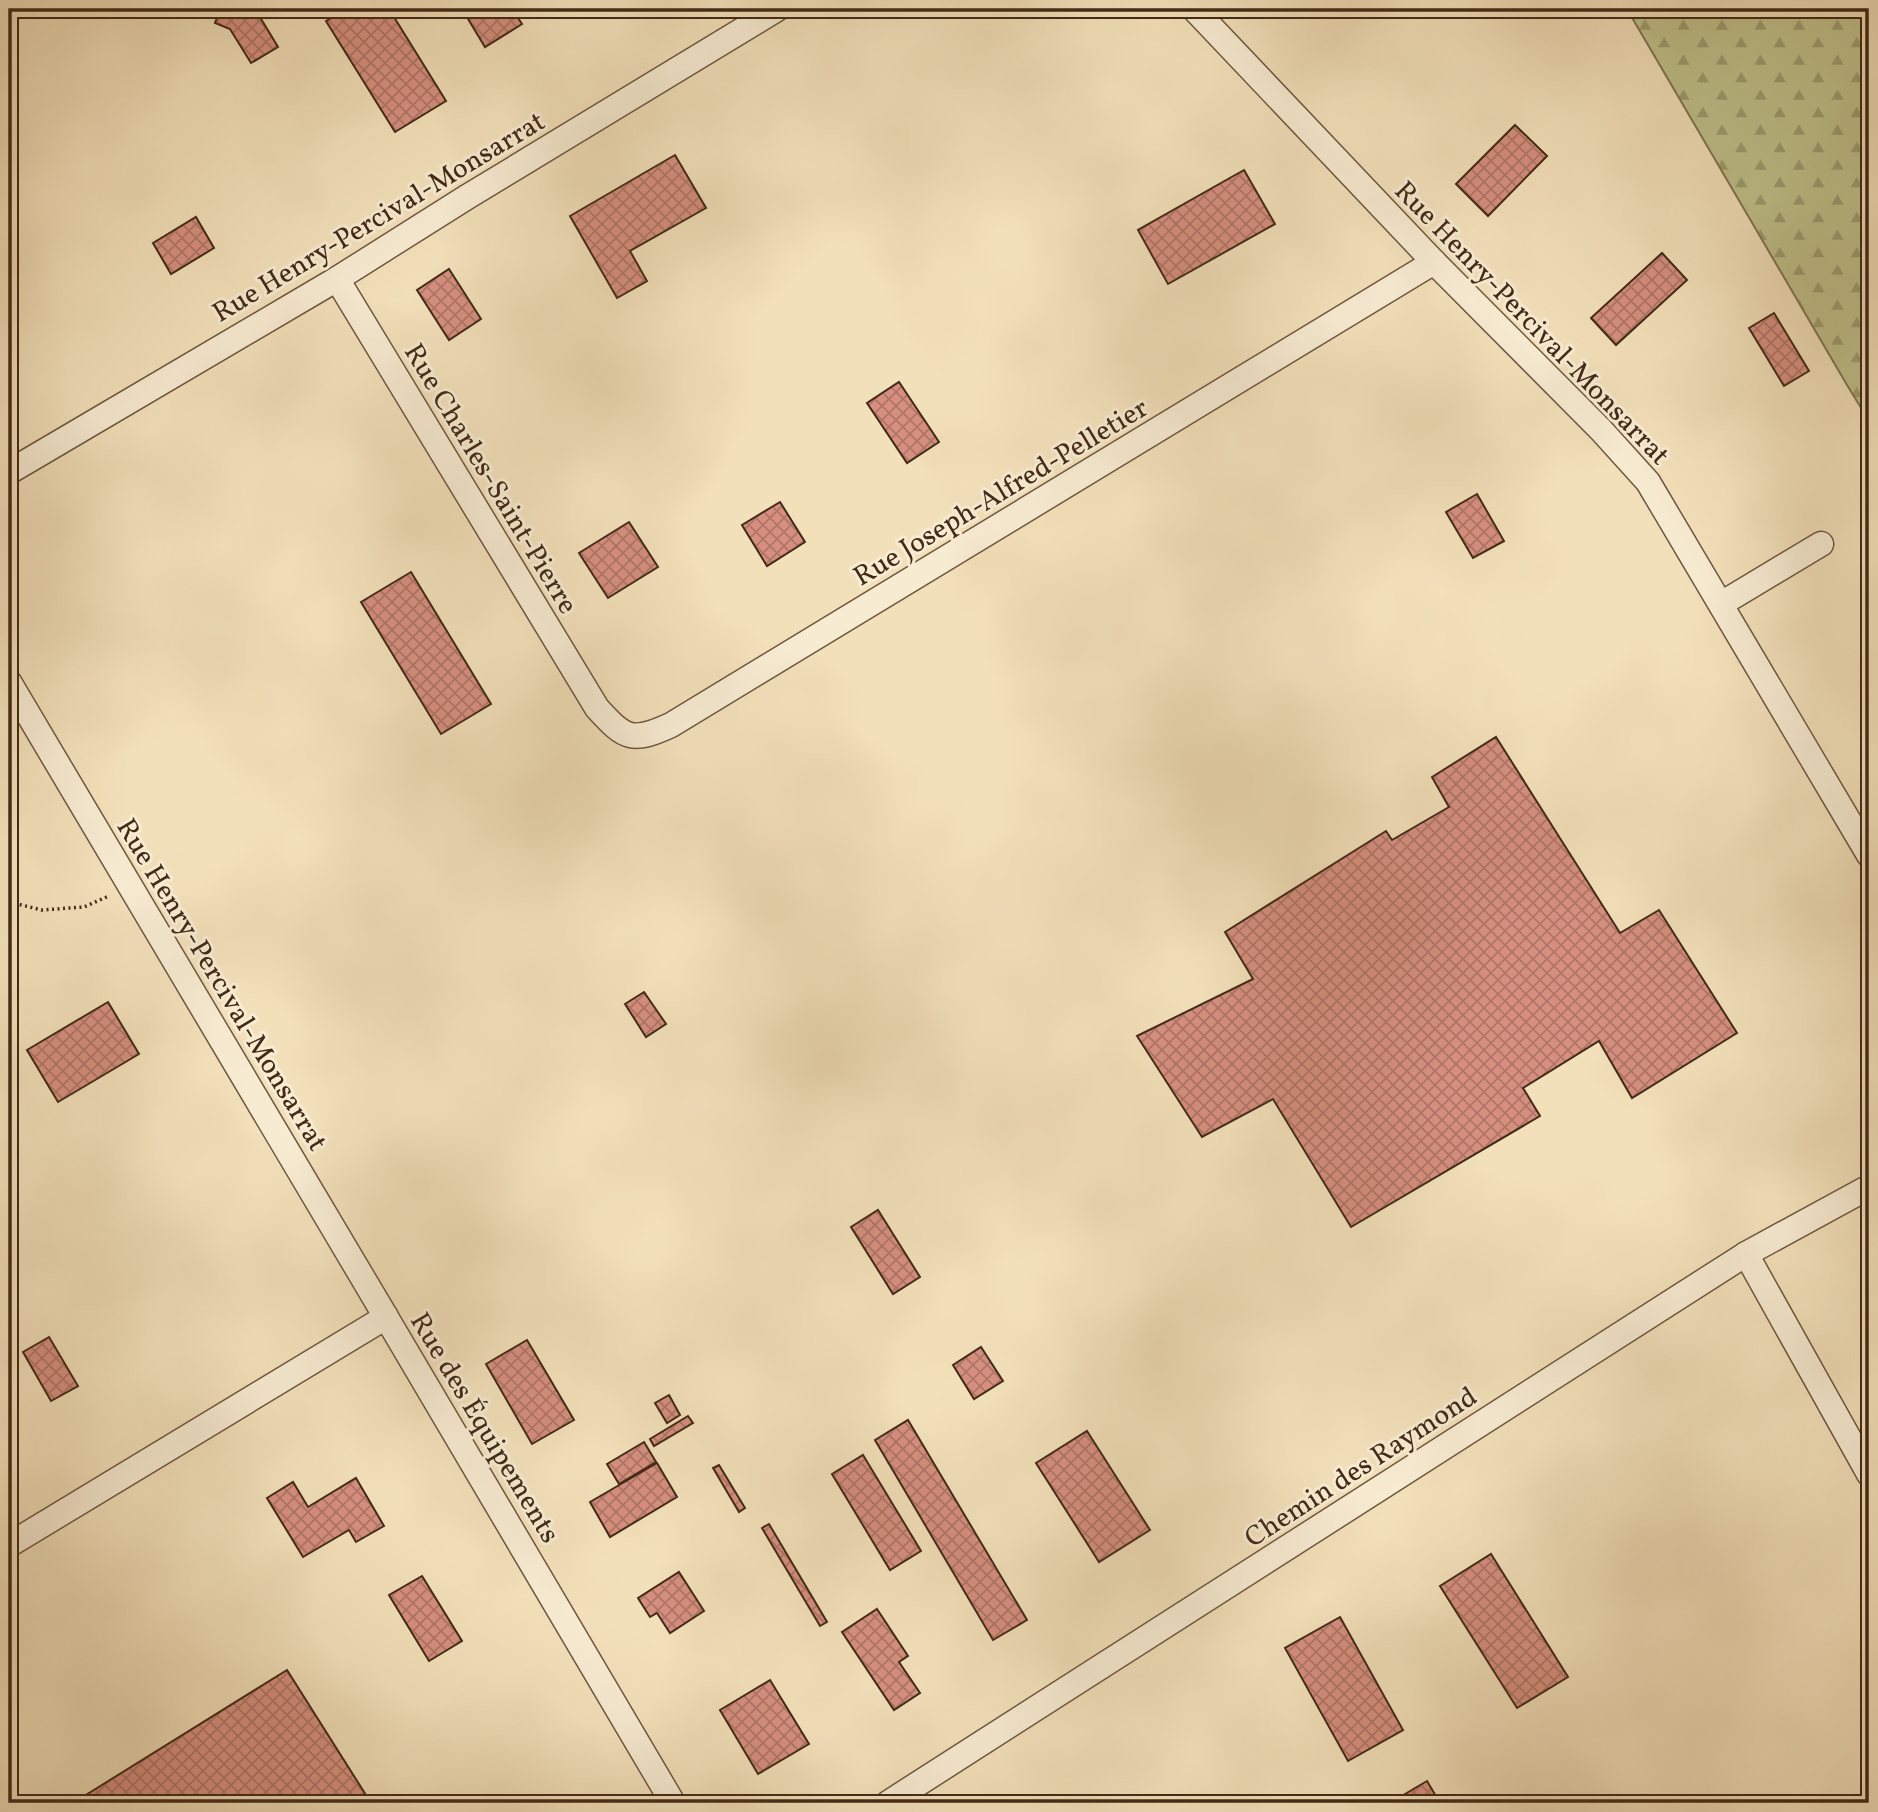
<svg xmlns="http://www.w3.org/2000/svg" width="1878" height="1812" font-family="Vollkorn,serif">
	<defs>
		<pattern id="forest-firs" width="22" height="20" patternUnits="userSpaceOnUse" patternTransform="scale(1.75)"><rect width="22" height="20" fill="#bfc18c"/><path d="M5 1l3.5 6h-7zM16 11l3.5 6h-7z" fill="#9d9d71"/></pattern>
		<pattern id="building-cross-hatch" width="8" height="8" patternUnits="userSpaceOnUse" patternTransform="scale(1.75)"><rect width="8" height="8" fill="#d68f7f"/><path d="M0 0l8 8M0 8l8-8" fill="none" stroke="#af7567"/></pattern>
	</defs>
	<rect width="100%" height="100%" fill="#f2e0ba"/>
	<filter id="stains"><feTurbulence type="fractalNoise" baseFrequency=".00286" numOctaves="4"/><feColorMatrix values="0 0 0 0 .2 0 0 0 0 .09 0 0 0 0 .02 0 0 0 .5 -.17"/></filter>
	<radialGradient id="worn" r=".72"><stop offset=".6" stop-color="#630" stop-opacity="0"/><stop offset="1" stop-color="#630" stop-opacity=".3"/></radialGradient>
	<polygon fill="url(#forest-firs)" stroke="#807652" stroke-width="2" points="1627,9 1869,9 1869,421 1847,385"/>
	<g fill="url(#building-cross-hatch)" stroke="#422a17" stroke-width="2">
		<polygon points="211,9 255,9 278,47 251,63 230,29 215,23 219,12"/>
		<polygon points="346,9 389,9 446,101 395,132 326,21"/>
		<polygon points="462,9 512,9 522,24 485,47"/>
		<polygon points="1515,125 1547,156 1488,216 1456,184"/>
		<polygon points="675,155 706,208 630,251 647,281 617,298 570,216"/>
		<polygon points="1244,170 1275,224 1168,284 1138,230"/>
		<polygon points="196,217 214,248 171,274 153,243"/>
		<polygon points="1662,253 1687,280 1616,345 1591,318"/>
		<polygon points="449,269 481,319 449,340 417,290"/>
		<polygon points="1774,313 1809,371 1784,386 1749,328"/>
		<polygon points="899,382 939,442 907,463 867,403"/>
		<polygon points="1477,494 1504,541 1473,558 1446,512"/>
		<polygon points="780,502 805,542 767,566 742,525"/>
		<polygon points="629,522 658,567 608,598 579,553"/>
		<polygon points="411,572 491,704 441,734 361,602"/>
		<polygon points="1496,737 1620,933 1659,910 1737,1033 1632,1098 1599,1041 1523,1088 1540,1116 1351,1227 1273,1099 1202,1137 1137,1036 1253,979 1225,932 1386,831 1392,840 1449,807 1432,777"/>
		<polygon points="644,992 666,1024 646,1037 625,1004"/>
		<polygon points="108,1002 139,1054 58,1102 27,1050"/>
		<polygon points="878,1210 920,1277 893,1294 851,1227"/>
		<polygon points="49,1337 78,1386 51,1401 23,1352"/>
		<polygon points="527,1340 574,1420 532,1444 486,1364"/>
		<polygon points="981,1347 1003,1381 974,1399 953,1365"/>
		<polygon points="669,1395 680,1415 667,1423 655,1403"/>
		<polygon points="688,1416 693,1423 654,1446 650,1439"/>
		<polygon points="908,1420 1027,1620 993,1640 875,1440"/>
		<polygon points="1087,1431 1150,1530 1099,1562 1036,1463"/>
		<polygon points="644,1442 656,1462 619,1484 607,1464"/>
		<polygon points="863,1455 921,1551 890,1570 832,1474"/>
		<polygon points="657,1463 677,1497 610,1537 590,1502"/>
		<polygon points="719,1465 745,1508 739,1512 713,1468"/>
		<polygon points="356,1478 384,1526 356,1542 349,1530 303,1557 267,1498 293,1482 308,1507"/>
		<polygon points="769,1524 827,1622 820,1626 762,1528"/>
		<polygon points="1491,1554 1568,1677 1517,1708 1440,1586"/>
		<polygon points="679,1572 704,1611 670,1633 657,1613 650,1617 638,1598"/>
		<polygon points="422,1576 462,1641 429,1661 389,1595"/>
		<polygon points="877,1609 908,1656 899,1662 920,1693 894,1710 842,1632"/>
		<polygon points="1340,1617 1403,1730 1348,1761 1285,1648"/>
		<polygon points="287,1670 371,1803 73,1803"/>
		<polygon points="770,1680 809,1744 758,1774 720,1710"/>
		<polygon points="1427,1781 1440,1803 1390,1803"/>
	</g>
	<g fill="none" stroke-linecap="round" stroke-linejoin="round">
		<defs>
			<g id="minor">
				<polyline points="1194,9 1434,262 1601,430 1648,482 1869,855"/>
				<path d="M 337,279 L 597,708 C 625,739 632,743 671,725 L 1434,262"/>
				<polyline points="9,472 337,279 467,197 777,9"/>
				<polyline points="1721,604 1821,544"/>
				<polyline points="9,682 386,1317"/>
				<polyline points="1746,1254 1869,1474"/>
				<polyline points="9,1545 386,1317 673,1803"/>
				<polyline points="888,1803 1746,1254 1869,1187"/>
			</g>
		</defs>
		<use href="#minor" stroke="#6e5840" stroke-width="27"/>
		<polyline stroke="#422a17" stroke-width="3.5" stroke-dasharray="2 3.5" stroke-linecap="butt" points="9,902 42,910 84,907 109,896"/>
		<use href="#minor" stroke="#f7ebd2" stroke-width="24"/>
	</g>
	<g text-anchor="middle" stroke-width="6" stroke-linejoin="round" paint-order="stroke">
		<g font-size="28" fill="#422a17" stroke="#f7ebd2">
			<text transform="translate(378 216) rotate(-31)" y="10">Rue Henry-Percival-Monsarrat</text>
			<text transform="translate(1533 322) rotate(46)" y="10">Rue Henry-Percival-Monsarrat</text>
			<text transform="translate(492 478) rotate(59)" y="10">Rue Charles-Saint-Pierre</text>
			<text transform="translate(1000 491) rotate(-31)" y="10">Rue Joseph-Alfred-Pelletier</text>
			<text transform="translate(223 984) rotate(59)" y="10">Rue Henry-Percival-Monsarrat</text>
			<text transform="translate(486 1427) rotate(59)" y="10">Rue des Équipements</text>
			<text transform="translate(1360 1466) rotate(-33)" y="10">Chemin des Raymond</text>
		</g>
	</g>
	<rect width="1878" height="1812" fill="none" stroke="#f2e0ba" stroke-width="35"/>
	<rect x="10" y="10" width="1857" height="1791" fill="none" stroke="#422a17" stroke-width="3.5"/>
	<rect x="18" y="18" width="1843" height="1777" fill="none" stroke="#422a17" stroke-width="2"/>
	<rect width="100%" height="100%" filter="url(#stains)"/>
	<rect width="100%" height="100%" fill="url(#worn)"/>
</svg>
